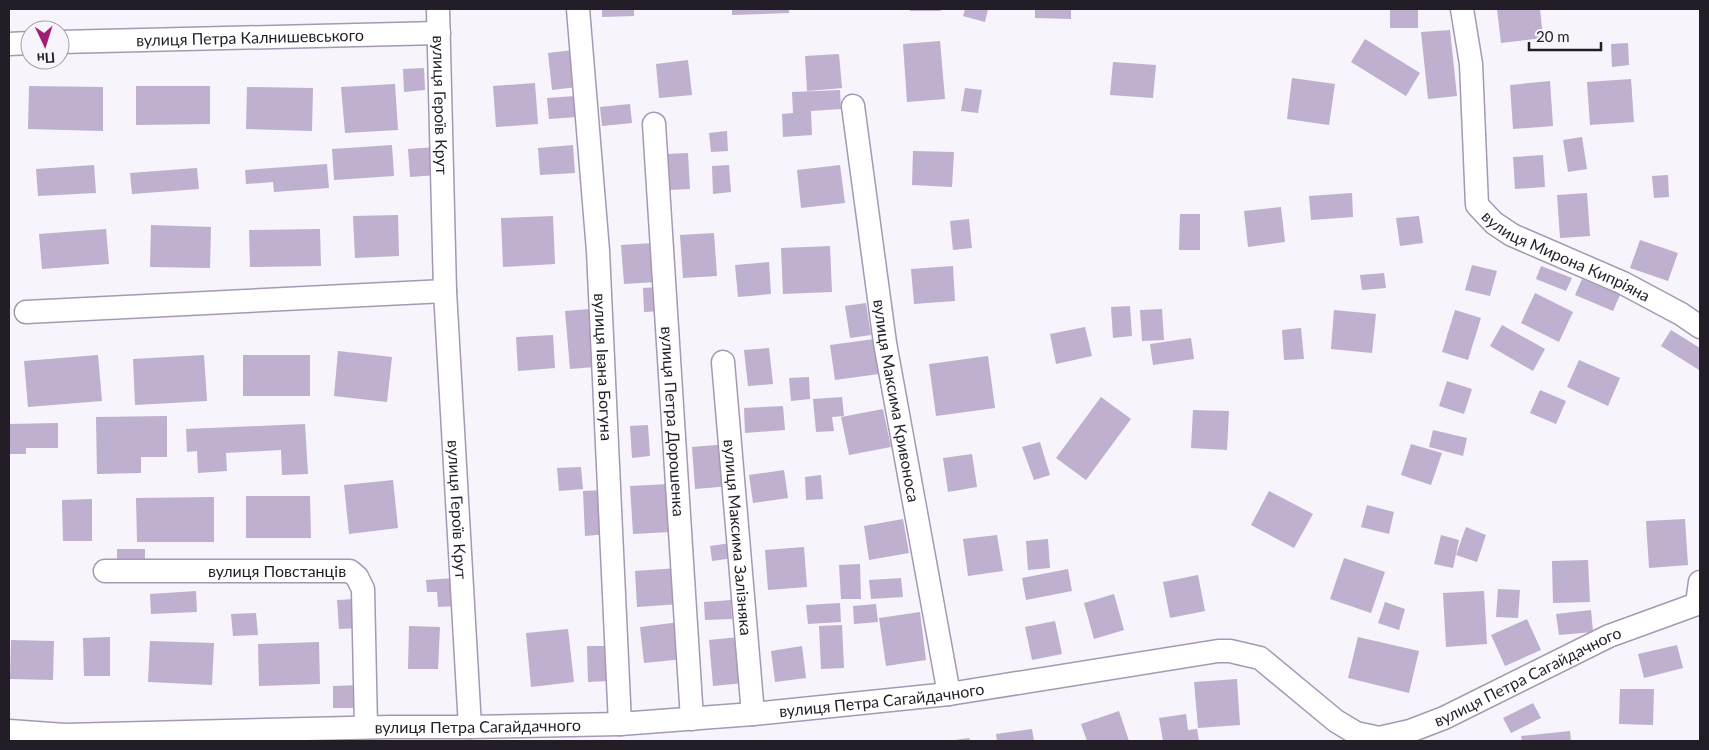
<svg xmlns="http://www.w3.org/2000/svg" width="1709" height="750" font-family="Lato,sans-serif">
	<rect width="100%" height="100%" fill="#f7f4fb"/>
	<g fill="#beb0ce">
		<polygon points="602,9 634,9 634,16 602,17"/>
		<polygon points="732,9 789,9 789,13 732,15"/>
		<rect x="910" y="9" width="31" height="2"/>
		<polygon points="965,9 988,9 985,22 963,16"/>
		<polygon points="1035,9 1071,9 1071,19 1035,18"/>
		<rect x="1390" y="9" width="28" height="19"/>
		<polygon points="1497,9 1540,9 1543,38 1501,43"/>
		<polygon points="1450,30 1457,96 1428,99 1421,32"/>
		<polygon points="1365,39 1420,73 1406,96 1351,62"/>
		<polygon points="940,41 945,99 907,102 903,44"/>
		<polygon points="1628,43 1629,65 1612,67 1611,44"/>
		<polygon points="573,50 577,87 552,90 548,53"/>
		<polygon points="839,54 842,88 807,91 805,56"/>
		<polygon points="688,60 692,95 659,98 656,64"/>
		<polygon points="1113,62 1156,65 1153,98 1110,95"/>
		<polygon points="424,68 425,90 404,92 403,69"/>
		<polygon points="1292,78 1335,84 1329,125 1287,119"/>
		<polygon points="1631,79 1634,122 1590,125 1587,82"/>
		<polygon points="1550,81 1553,126 1513,129 1510,85"/>
		<polygon points="535,83 538,124 496,127 493,86"/>
		<polygon points="395,84 398,130 345,133 341,87"/>
		<polygon points="29,86 103,87 103,131 28,129"/>
		<polygon points="136,86 210,86 210,124 136,125"/>
		<polygon points="247,87 313,88 312,131 246,129"/>
		<polygon points="965,88 982,90 978,113 961,111"/>
		<polygon points="840,90 841,109 811,111 812,135 783,137 782,114 793,113 792,92"/>
		<polygon points="575,96 577,117 549,119 547,98"/>
		<polygon points="630,104 632,123 602,126 600,107"/>
		<polygon points="727,131 728,151 711,152 709,133"/>
		<polygon points="1582,137 1587,169 1568,172 1563,140"/>
		<polygon points="392,145 394,176 334,180 332,149"/>
		<polygon points="573,145 575,173 540,175 538,148"/>
		<polygon points="435,147 437,175 410,177 408,149"/>
		<polygon points="913,151 954,152 952,187 912,185"/>
		<polygon points="688,153 690,189 669,190 667,154"/>
		<polygon points="1543,155 1545,187 1515,189 1513,157"/>
		<polygon points="327,164 329,188 274,192 273,182 246,184 245,170"/>
		<polygon points="94,165 96,193 38,196 36,169"/>
		<polygon points="729,165 731,192 713,194 712,166"/>
		<polygon points="840,165 845,203 801,208 797,170"/>
		<polygon points="197,168 199,189 132,194 130,173"/>
		<polygon points="1668,175 1669,197 1654,198 1652,176"/>
		<polygon points="1352,193 1353,217 1311,220 1309,196"/>
		<polygon points="1587,193 1590,236 1560,238 1557,195"/>
		<polygon points="1281,207 1285,242 1248,247 1244,211"/>
		<polygon points="1180,214 1200,214 1200,250 1179,250"/>
		<polygon points="398,215 399,256 355,258 353,216"/>
		<polygon points="553,216 555,264 503,267 501,218"/>
		<polygon points="1419,216 1423,243 1400,246 1396,218"/>
		<polygon points="969,219 972,248 953,250 950,221"/>
		<polygon points="151,225 211,227 210,268 150,267"/>
		<polygon points="106,229 109,264 42,269 39,234"/>
		<polygon points="320,229 321,266 250,267 249,230"/>
		<polygon points="714,233 717,276 683,278 680,235"/>
		<polygon points="1640,240 1678,253 1668,281 1630,268"/>
		<polygon points="653,243 656,282 624,284 621,245"/>
		<polygon points="830,246 832,292 783,294 781,248"/>
		<polygon points="769,262 771,294 738,297 735,265"/>
		<polygon points="1472,265 1497,271 1490,296 1465,290"/>
		<polygon points="953,266 955,301 914,304 911,269"/>
		<polygon points="1541,266 1572,278 1566,291 1536,279"/>
		<polygon points="1384,273 1386,288 1362,290 1360,275"/>
		<polygon points="1582,279 1620,295 1613,311 1575,295"/>
		<polygon points="659,287 661,311 644,312 643,288"/>
		<polygon points="1535,293 1573,312 1559,342 1521,323"/>
		<polygon points="866,303 871,335 850,338 845,306"/>
		<polygon points="1130,306 1132,336 1113,338 1111,307"/>
		<polygon points="590,309 594,367 570,369 565,311"/>
		<polygon points="1162,309 1164,340 1142,341 1140,310"/>
		<polygon points="1334,310 1376,314 1372,353 1331,349"/>
		<polygon points="1455,310 1481,318 1468,360 1442,352"/>
		<polygon points="1502,325 1545,349 1533,371 1490,346"/>
		<polygon points="1085,327 1092,356 1056,364 1050,334"/>
		<polygon points="1301,328 1304,359 1284,360 1282,330"/>
		<polygon points="1671,330 1700,348 1699,370 1661,346"/>
		<polygon points="553,335 555,368 518,371 516,337"/>
		<polygon points="1191,338 1194,359 1153,365 1150,344"/>
		<polygon points="874,339 879,374 835,380 830,345"/>
		<polygon points="769,348 773,384 748,386 744,350"/>
		<polygon points="338,351 392,357 387,402 334,396"/>
		<polygon points="98,355 102,401 28,407 24,361"/>
		<polygon points="204,355 207,401 135,405 133,359"/>
		<rect x="243" y="355" width="67" height="41"/>
		<polygon points="988,356 995,408 936,416 929,364"/>
		<polygon points="1579,360 1620,378 1608,406 1567,387"/>
		<polygon points="809,377 810,399 791,401 789,378"/>
		<polygon points="1447,381 1472,389 1464,414 1439,406"/>
		<polygon points="1540,390 1566,401 1556,424 1530,413"/>
		<polygon points="842,397 844,416 832,417 834,431 816,432 813,399"/>
		<polygon points="1101,397 1131,419 1086,480 1056,458"/>
		<polygon points="783,406 785,430 745,433 744,408"/>
		<polygon points="883,409 891,447 849,455 841,417"/>
		<polygon points="1193,410 1229,411 1227,450 1191,448"/>
		<polygon points="167,416 167,457 141,457 141,473 97,474 96,417"/>
		<polygon points="58,423 58,448 26,448 26,454 9,454 9,424"/>
		<polygon points="305,424 308,474 282,475 281,450 226,453 227,471 198,473 197,451 187,452 186,429"/>
		<polygon points="648,425 650,456 632,458 630,426"/>
		<polygon points="1433,430 1467,438 1463,456 1429,447"/>
		<polygon points="1040,442 1050,475 1034,480 1022,447"/>
		<polygon points="728,444 731,486 695,489 692,447"/>
		<polygon points="1411,444 1442,453 1431,485 1401,475"/>
		<polygon points="972,454 977,487 948,492 943,458"/>
		<polygon points="581,467 583,489 559,491 557,468"/>
		<polygon points="784,470 788,498 753,503 749,475"/>
		<polygon points="821,475 823,499 806,500 805,477"/>
		<polygon points="393,480 398,528 349,534 344,485"/>
		<polygon points="668,484 671,532 633,534 630,486"/>
		<polygon points="605,490 607,534 585,536 583,491"/>
		<polygon points="1269,491 1313,514 1294,548 1251,525"/>
		<polygon points="246,496 310,496 311,538 246,538"/>
		<polygon points="214,497 214,542 137,542 136,498"/>
		<polygon points="92,499 92,541 63,541 62,500"/>
		<polygon points="1367,505 1394,512 1389,534 1361,527"/>
		<polygon points="903,519 909,553 869,560 864,526"/>
		<polygon points="1685,519 1688,565 1649,568 1646,521"/>
		<polygon points="1466,527 1486,535 1477,562 1456,555"/>
		<polygon points="997,535 1003,571 968,576 963,539"/>
		<polygon points="1441,535 1459,540 1453,568 1434,564"/>
		<polygon points="1048,539 1050,568 1028,570 1026,541"/>
		<polygon points="731,543 733,558 712,561 710,546"/>
		<polygon points="804,547 807,587 768,590 765,550"/>
		<polygon points="117,549 145,549 145,568 117,567"/>
		<polygon points="1344,558 1385,572 1371,613 1330,599"/>
		<polygon points="1588,560 1590,602 1553,603 1552,561"/>
		<polygon points="860,564 861,599 841,599 839,565"/>
		<polygon points="678,568 680,604 637,607 635,571"/>
		<polygon points="1068,569 1072,591 1026,600 1022,578"/>
		<polygon points="1198,575 1205,611 1170,618 1163,582"/>
		<polygon points="454,578 456,606 438,607 437,592 427,592 426,580"/>
		<polygon points="901,578 903,597 871,599 869,580"/>
		<polygon points="1498,589 1520,590 1518,618 1496,617"/>
		<polygon points="196,591 197,612 151,614 150,594"/>
		<polygon points="1484,591 1487,644 1446,647 1443,593"/>
		<polygon points="1114,594 1124,630 1094,639 1084,603"/>
		<polygon points="356,599 358,628 339,629 337,600"/>
		<polygon points="731,600 732,619 705,620 704,602"/>
		<polygon points="1385,602 1405,609 1399,630 1378,623"/>
		<polygon points="840,603 841,622 808,624 806,605"/>
		<polygon points="876,604 878,622 854,624 853,606"/>
		<polygon points="1591,610 1593,632 1559,635 1556,614"/>
		<polygon points="920,612 926,660 886,666 879,618"/>
		<polygon points="256,613 258,635 233,636 231,614"/>
		<polygon points="1527,619 1541,650 1505,666 1491,635"/>
		<polygon points="1055,621 1062,654 1032,660 1025,627"/>
		<polygon points="680,622 684,659 644,663 640,627"/>
		<polygon points="842,625 844,668 821,669 819,626"/>
		<polygon points="409,626 440,627 438,669 408,669"/>
		<polygon points="568,629 574,682 531,687 526,633"/>
		<polygon points="110,637 110,676 84,676 83,638"/>
		<polygon points="739,637 744,683 713,686 709,640"/>
		<polygon points="1358,637 1419,651 1409,693 1348,678"/>
		<polygon points="11,640 54,641 53,680 10,679"/>
		<polygon points="150,641 214,643 212,685 148,682"/>
		<polygon points="319,642 320,684 259,686 258,644"/>
		<polygon points="1677,645 1683,668 1644,678 1638,654"/>
		<polygon points="587,646 607,646 608,681 588,682"/>
		<polygon points="802,646 806,678 775,682 771,651"/>
		<polygon points="1237,679 1240,725 1198,728 1194,682"/>
		<polygon points="359,685 360,708 333,708 333,686"/>
		<polygon points="1620,689 1654,689 1653,725 1619,724"/>
		<polygon points="1533,703 1541,718 1511,733 1503,718"/>
		<polygon points="1119,711 1129,741 1087,741 1081,724"/>
		<polygon points="1186,714 1188,730 1197,729 1199,741 1163,741 1159,718"/>
		<polygon points="1032,729 1034,741 997,741 996,734"/>
		<polygon points="1570,731 1571,741 1522,741 1521,736"/>
		<polygon points="969,738 970,741 955,741 955,740"/>
	</g>
	<g fill="none" stroke-linecap="round" stroke-linejoin="round">
		<defs>
			<g id="minor">
				<path id="s1" d="M 438,9 L 445,291 L 470,727"/>
				<path id="s2" d="M 578,9 L 598,251 L 620,724"/>
				<path id="s3" d="M 1462,9 L 1471,64 L 1477,205 L 1494,223 L 1512,235 L 1623,283 L 1681,314 L 1700,327"/>
				<path id="s4" d="M 60,42 L 439,33"/>
				<polyline points="9,44 30,43"/>
				<path id="s5" d="M 853,106 L 885,343 L 949,694"/>
				<path id="s6" d="M 654,124 L 692,719"/>
				<polyline points="26,312 445,291"/>
				<path id="s7" d="M 723,362 L 753,714"/>
				<path id="s8" d="M 105,571 L 350,571 L 357,577 L 363,589 L 366,727"/>
				<polyline points="1697,604 1700,582"/>
				<path id="s9" d="M 9,731 L 65,735 L 391,727 L 470,727 L 620,724 L 753,714 L 949,694 L 1218,651 L 1230,651 L 1260,658 L 1336,721 L 1356,733 L 1379,738 L 1410,731 L 1444,718 L 1609,636 L 1697,604 L 1700,604"/>
			</g>
		</defs>
		<use href="#minor" stroke="#a698b5" stroke-width="25"/>
		<use href="#minor" stroke="#fff" stroke-width="22"/>
	</g>
	<g text-anchor="middle" stroke-width="5" stroke-linejoin="round" paint-order="stroke">
		<g font-size="16" fill="#231d28" stroke="#f7f4fb">
			<text dy="6" stroke="none"><textPath href="#s4" startOffset="190">вулиця Петра Калнишевського</textPath></text>
			<text dy="6" stroke="none"><textPath href="#s1" startOffset="96">вулиця Героїв Крут</textPath></text>
			<text dy="6" stroke="none"><textPath href="#s3" startOffset="301">вулиця Мирона Кипріяна</textPath></text>
			<text dy="6" stroke="none"><textPath href="#s2" startOffset="359">вулиця Івана Богуна</textPath></text>
			<text dy="6" stroke="none"><textPath href="#s5" startOffset="298">вулиця Максима Кривоноса</textPath></text>
			<text dy="6" stroke="none"><textPath href="#s6" startOffset="298">вулиця Петра Дорошенка</textPath></text>
			<text dy="6" stroke="none"><textPath href="#s1" startOffset="501">вулиця Героїв Крут</textPath></text>
			<text dy="6" stroke="none"><textPath href="#s7" startOffset="176">вулиця Максима Залізняка</textPath></text>
			<text dy="6" stroke="none"><textPath href="#s8" startOffset="172">вулиця Повстанців</textPath></text>
			<text dy="6" stroke="none"><textPath href="#s9" startOffset="1564">вулиця Петра Сагайдачного</textPath></text>
			<text dy="6" stroke="none"><textPath href="#s9" startOffset="874">вулиця Петра Сагайдачного</textPath></text>
			<text dy="6" stroke="none"><textPath href="#s9" startOffset="469">вулиця Петра Сагайдачного</textPath></text>
		</g>
	</g>
	<rect width="1709" height="750" fill="none" stroke="#231d28" stroke-width="20"/>
	<g transform="translate(45 45) rotate(176)"><circle r="24" fill="#f7f4fb" stroke="#a29ea7"/>
	<path d="M0-4L9 19L0 12L-9 19Z" fill="#a01f70"/>
	<text y="-8" font-size="14" font-weight="bold" text-anchor="middle" fill="#231d28">Пн</text>
	</g>
	<path d="M1529 42v8h72v-8" fill="none" stroke="#231d28" stroke-width="2.5"/>
	<text x="1536" y="42" font-size="15" fill="#231d28" stroke="#f7f4fb" stroke-width="4" paint-order="stroke">20 m</text>
</svg>
